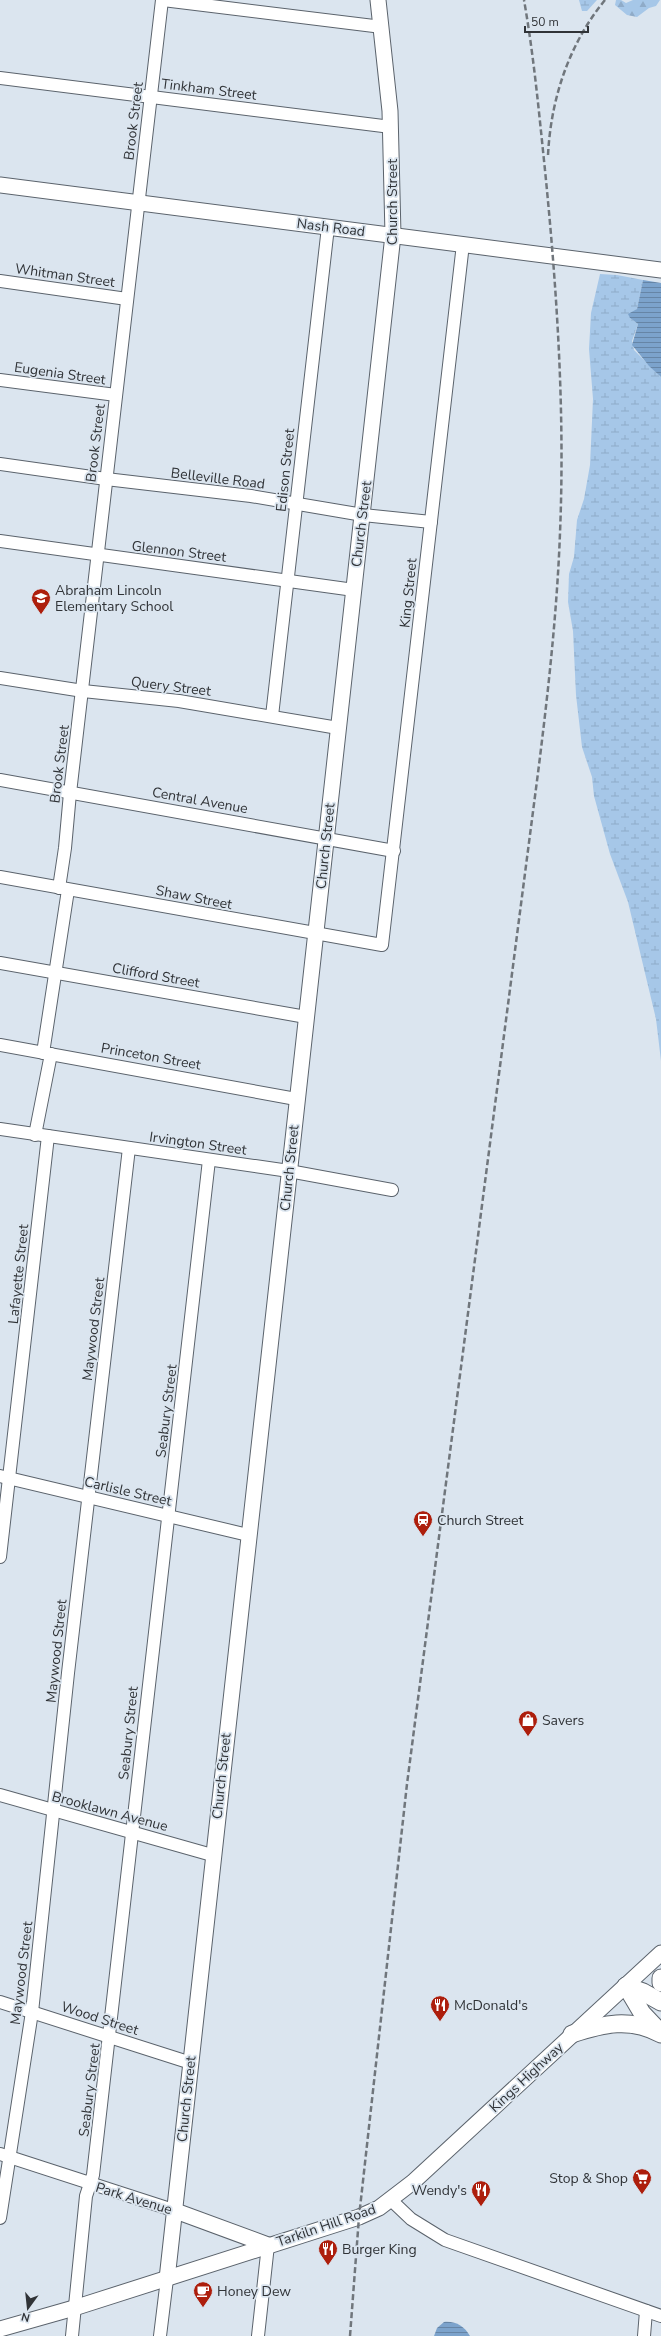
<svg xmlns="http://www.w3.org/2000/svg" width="661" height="2336" font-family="'Nunito Sans',sans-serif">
	<defs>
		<pattern id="forest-firs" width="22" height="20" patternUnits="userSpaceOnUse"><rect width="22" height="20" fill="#a6c7e8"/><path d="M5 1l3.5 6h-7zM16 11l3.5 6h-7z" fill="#8fabc8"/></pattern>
		<pattern id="wetland-marsh" width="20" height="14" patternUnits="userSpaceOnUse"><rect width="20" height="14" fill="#a6c7e8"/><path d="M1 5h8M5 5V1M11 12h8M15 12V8" fill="none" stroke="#8fabc8"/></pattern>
		<pattern id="water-rules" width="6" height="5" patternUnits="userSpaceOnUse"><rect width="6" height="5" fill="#7ca3cc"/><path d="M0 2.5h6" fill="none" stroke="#6685a6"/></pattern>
	</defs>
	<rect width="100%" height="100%" fill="#dbe5ef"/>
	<polygon fill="url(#forest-firs)" points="616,0 621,0 626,3 633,0 660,0 656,6 649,8 637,17 627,15 615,5"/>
	<g fill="url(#wetland-marsh)">
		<polygon points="579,0 597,0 587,11 582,11"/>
		<polygon points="600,274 617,275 643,280 637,309 630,318 638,324 632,341 634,350 661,377 661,1061 656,1019 628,902 610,854 594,796 592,777 582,747 576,695 573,631 568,602 569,574 574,557 577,520 584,499 590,465 593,399 589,349 591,313"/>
	</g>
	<g fill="url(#water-rules)">
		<polygon points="643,280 661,283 661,377 649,366 632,345 638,324 630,318 628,314 637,309"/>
		<path d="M 444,2322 C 456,2321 464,2326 470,2336 L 434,2336 L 437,2328 Z"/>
	</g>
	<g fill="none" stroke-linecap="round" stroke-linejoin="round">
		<defs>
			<g id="minor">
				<polyline points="163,0 382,27"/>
				<polyline points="0,78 391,127"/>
				<polyline points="0,281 127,299"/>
				<polyline points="0,380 116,395"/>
				<polyline points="0,464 106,479 251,496 363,515 431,522"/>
				<path d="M 0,541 C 118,557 236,574 354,590"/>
				<polyline points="0,678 83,691 179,701 338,728"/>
				<polyline points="272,716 328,227"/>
				<polyline points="0,780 394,851"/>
				<polyline points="0,877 382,945 463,244"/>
				<polyline points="59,888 65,848 70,793 162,0"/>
				<polyline points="0,963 306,1017"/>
				<polyline points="0,1045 296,1099"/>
				<polyline points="43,1053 68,890"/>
				<polyline points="0,1129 289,1171 392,1190"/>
				<polyline points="35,1135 51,1054"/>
				<polyline points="0,1476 248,1535"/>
				<polyline points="0,1557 48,1136"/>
				<polyline points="0,1795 212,1855"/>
				<polyline points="0,2002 191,2063"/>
				<polyline points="0,2154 173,2210"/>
				<polyline points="391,2200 411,2219 445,2240 661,2316"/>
				<polyline points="0,2218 32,2012 68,1673 129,1148"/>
				<polyline points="72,2336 86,2196 93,2175 209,1160"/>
				<polyline points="160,2336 167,2279"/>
				<polyline points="258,2336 268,2245"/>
				<polyline points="644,2336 646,2311"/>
			</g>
			<g id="major">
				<polyline points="0,185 661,270"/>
				<polyline points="173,2210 268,2245"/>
				<polyline points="167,2279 393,235 390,111 378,0"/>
				<polyline points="0,2329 74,2308 359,2217 379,2208 413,2182 661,1953"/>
			</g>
			<g id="highway">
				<polyline points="661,1978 661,1983"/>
				<polyline points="626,1986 642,2013 659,2031"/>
				<polyline points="626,1986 643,1992 661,2002"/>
				<path d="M 572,2034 C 603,2024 630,2017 661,2034"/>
			</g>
		</defs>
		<use href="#minor" stroke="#5b636c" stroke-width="14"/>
		<use href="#major" stroke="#5b636c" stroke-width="17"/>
		<use href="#highway" stroke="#5b636c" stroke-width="19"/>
		<use href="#minor" stroke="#fff" stroke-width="12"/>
		<use href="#major" stroke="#fff" stroke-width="15"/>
		<use href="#highway" stroke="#fff" stroke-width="17"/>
		<g stroke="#70767c" stroke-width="2.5" stroke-dasharray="6 3" stroke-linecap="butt">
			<path d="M 548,155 C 551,98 569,44 605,0"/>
			<path d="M 350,2336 L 359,2217 L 407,1784 L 538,773 C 548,693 557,613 560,533 C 565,411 557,291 545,170 C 539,113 534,57 524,0"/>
		</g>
	</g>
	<defs>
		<symbol id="school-pin" viewBox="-11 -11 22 30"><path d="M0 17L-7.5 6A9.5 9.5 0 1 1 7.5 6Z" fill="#ad1e0c" stroke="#dbe5ef"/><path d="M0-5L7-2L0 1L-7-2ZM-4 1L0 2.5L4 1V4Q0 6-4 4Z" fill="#fff"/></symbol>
		<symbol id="station-pin" viewBox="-11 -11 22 30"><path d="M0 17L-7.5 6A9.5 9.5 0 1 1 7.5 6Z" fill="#ad1e0c" stroke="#dbe5ef"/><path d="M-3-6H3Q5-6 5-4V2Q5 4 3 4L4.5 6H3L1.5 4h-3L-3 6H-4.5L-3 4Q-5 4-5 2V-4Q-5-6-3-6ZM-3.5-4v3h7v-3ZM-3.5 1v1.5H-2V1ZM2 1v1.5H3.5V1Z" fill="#fff"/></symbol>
		<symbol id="shop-pin" viewBox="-11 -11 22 30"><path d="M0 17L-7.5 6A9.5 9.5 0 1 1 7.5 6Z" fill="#ad1e0c" stroke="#dbe5ef"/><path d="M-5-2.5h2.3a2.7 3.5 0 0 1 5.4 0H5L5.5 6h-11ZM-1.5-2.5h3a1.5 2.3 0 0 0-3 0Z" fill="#fff"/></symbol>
		<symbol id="restaurant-pin" viewBox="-11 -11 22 30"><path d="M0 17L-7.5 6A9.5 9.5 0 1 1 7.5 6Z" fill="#ad1e0c" stroke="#dbe5ef"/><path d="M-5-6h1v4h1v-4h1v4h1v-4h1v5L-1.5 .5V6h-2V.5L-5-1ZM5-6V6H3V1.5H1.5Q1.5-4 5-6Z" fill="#fff"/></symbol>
		<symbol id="supermarket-pin" viewBox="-11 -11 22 30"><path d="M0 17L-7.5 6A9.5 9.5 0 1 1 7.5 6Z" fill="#ad1e0c" stroke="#dbe5ef"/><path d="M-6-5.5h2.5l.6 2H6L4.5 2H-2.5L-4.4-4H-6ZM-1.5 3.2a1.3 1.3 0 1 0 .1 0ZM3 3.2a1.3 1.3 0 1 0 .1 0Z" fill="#fff"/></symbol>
		<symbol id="cafe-pin" viewBox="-11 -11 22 30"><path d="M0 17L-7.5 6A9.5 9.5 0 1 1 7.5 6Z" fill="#ad1e0c" stroke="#dbe5ef"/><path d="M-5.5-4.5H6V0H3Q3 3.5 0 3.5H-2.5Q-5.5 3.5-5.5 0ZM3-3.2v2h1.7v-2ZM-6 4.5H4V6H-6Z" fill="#fff"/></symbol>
	</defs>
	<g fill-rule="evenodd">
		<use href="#school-pin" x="30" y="587" width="22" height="30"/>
		<use href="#station-pin" x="412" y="1509" width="22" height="30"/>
		<use href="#shop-pin" x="517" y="1709" width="22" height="30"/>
		<use href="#restaurant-pin" x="429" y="1994" width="22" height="30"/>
		<use href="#supermarket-pin" x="631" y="2167" width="22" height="30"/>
		<use href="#restaurant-pin" x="470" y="2179" width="22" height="30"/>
		<use href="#restaurant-pin" x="317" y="2238" width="22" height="30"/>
		<use href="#cafe-pin" x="192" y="2280" width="22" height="30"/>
	</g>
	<g text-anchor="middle" stroke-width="3.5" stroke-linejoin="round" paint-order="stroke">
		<g font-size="14" fill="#303337" stroke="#dbe5ef">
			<text transform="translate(209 89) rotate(7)" y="5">Tinkham Street</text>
			<text transform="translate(133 121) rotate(-83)" y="5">Brook Street</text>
			<text transform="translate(392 202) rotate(-90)" y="5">Church Street</text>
			<text transform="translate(331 227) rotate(7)" y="5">Nash Road</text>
			<text transform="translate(65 275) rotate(8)" y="5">Whitman Street</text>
			<text transform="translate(60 373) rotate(8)" y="5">Eugenia Street</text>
			<text transform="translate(95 443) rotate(-83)" y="5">Brook Street</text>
			<text transform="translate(285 470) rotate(-84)" y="5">Edison Street</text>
			<text transform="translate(218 478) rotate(7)" y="5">Belleville Road</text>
			<text transform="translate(361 524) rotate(-83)" y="5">Church Street</text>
			<text transform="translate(179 551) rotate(7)" y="5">Glennon Street</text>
			<text transform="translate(408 593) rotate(-84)" y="5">King Street</text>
			<text transform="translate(171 686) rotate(7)" y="5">Query Street</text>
			<text transform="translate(59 764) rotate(-83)" y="5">Brook Street</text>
			<text transform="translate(200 800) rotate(10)" y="5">Central Avenue</text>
			<text transform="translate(325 846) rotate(-84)" y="5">Church Street</text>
			<text transform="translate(194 897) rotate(11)" y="5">Shaw Street</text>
			<text transform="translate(156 975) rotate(10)" y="5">Clifford Street</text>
			<text transform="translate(151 1056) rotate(10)" y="5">Princeton Street</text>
			<text transform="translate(198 1143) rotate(8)" y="5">Irvington Street</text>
			<text transform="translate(289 1168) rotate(-84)" y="5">Church Street</text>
			<text transform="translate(18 1274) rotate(-84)" y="5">Lafayette Street</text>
			<text transform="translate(93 1329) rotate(-83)" y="5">Maywood Street</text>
			<text transform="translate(166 1411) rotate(-83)" y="5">Seabury Street</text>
			<text transform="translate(128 1491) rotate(13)" y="5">Carlisle Street</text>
			<text transform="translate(56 1651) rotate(-84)" y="5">Maywood Street</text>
			<text transform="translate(128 1733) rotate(-84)" y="5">Seabury Street</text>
			<text transform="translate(221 1776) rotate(-84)" y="5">Church Street</text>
			<text transform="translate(110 1811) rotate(15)" y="5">Brooklawn Avenue</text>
			<text transform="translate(21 1973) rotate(-83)" y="5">Maywood Street</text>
			<text transform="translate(100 2018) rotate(18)" y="5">Wood Street</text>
			<text transform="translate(526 2077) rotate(-43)" y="5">Kings Highway</text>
			<text transform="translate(89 2090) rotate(-83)" y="5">Seabury Street</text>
			<text transform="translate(186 2099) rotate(-84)" y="5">Church Street</text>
			<text transform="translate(134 2198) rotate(17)" y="5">Park Avenue</text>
			<text transform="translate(326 2225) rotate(-19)" y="5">Tarkiln Hill Road</text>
		</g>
		<g font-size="14" fill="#303337" stroke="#dbe5ef" text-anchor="start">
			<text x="55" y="595">Abraham Lincoln<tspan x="55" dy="16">Elementary School</tspan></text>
			<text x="437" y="1525">Church Street</text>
			<text x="542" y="1725">Savers</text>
			<text x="454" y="2010">McDonald's</text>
			<text x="628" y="2183" text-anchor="end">Stop &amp; Shop</text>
			<text x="467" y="2195" text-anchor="end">Wendy's</text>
			<text x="342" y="2254">Burger King</text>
			<text x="217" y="2296">Honey Dew</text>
		</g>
	</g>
	<g transform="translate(28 2308) rotate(195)" stroke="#dbe5ef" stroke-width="3" paint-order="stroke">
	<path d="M0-3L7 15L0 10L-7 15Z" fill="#303337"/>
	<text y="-6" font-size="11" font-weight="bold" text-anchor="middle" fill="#303337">N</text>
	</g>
	<path d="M525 26v6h63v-6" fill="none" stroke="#303337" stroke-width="2"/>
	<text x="531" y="26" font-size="12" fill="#303337" stroke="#dbe5ef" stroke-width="3" paint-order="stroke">50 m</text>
</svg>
